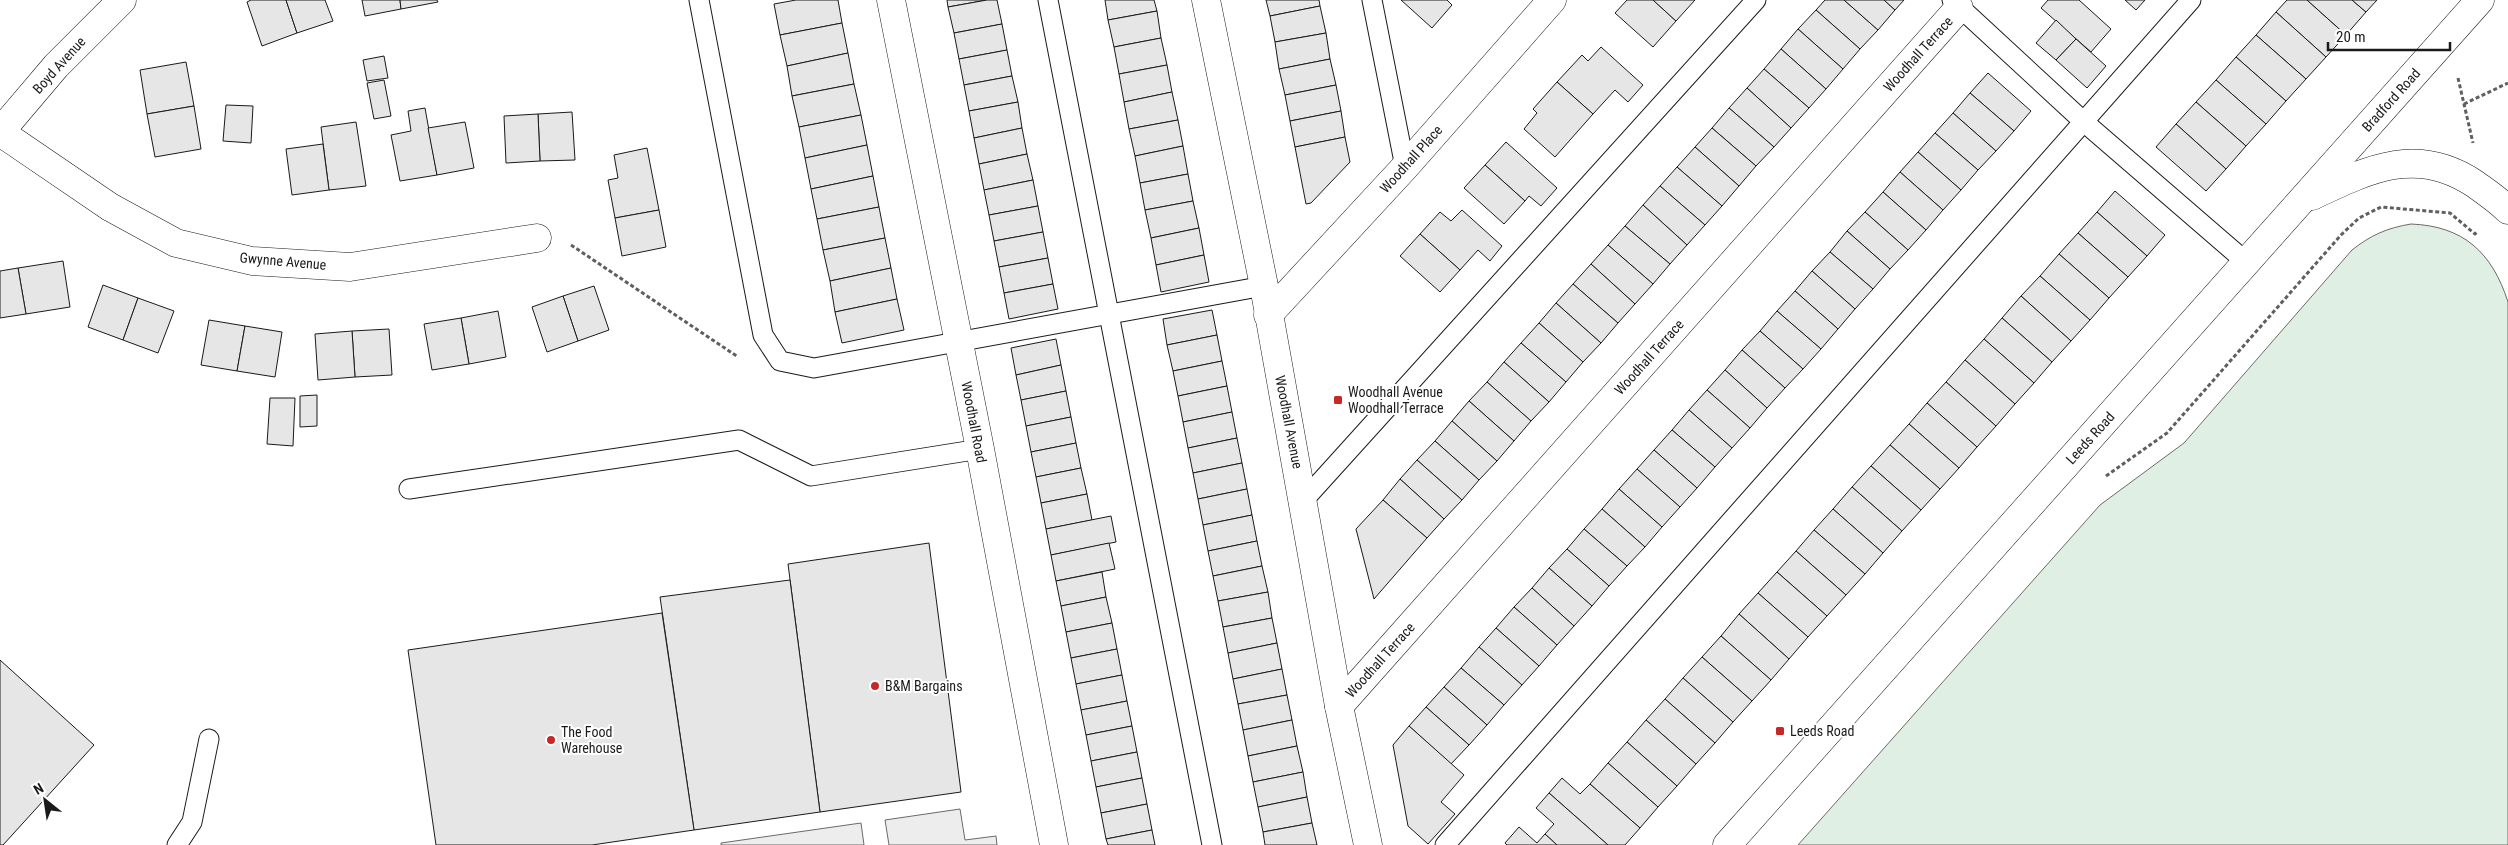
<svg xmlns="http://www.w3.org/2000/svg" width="2508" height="845" font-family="'Roboto Condensed',sans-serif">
	<rect width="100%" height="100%" fill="#fff"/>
	<path fill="#e0efe3" stroke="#6a6a6a" d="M 2411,224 C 2463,226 2492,252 2508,302 L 2508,845 L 1798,845 L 2100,505 L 2184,443 L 2352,250 C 2371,235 2387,228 2411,224 Z"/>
	<g fill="#ededed" stroke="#6a6a6a">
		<polygon points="960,809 965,840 996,836 997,845 889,845 885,820"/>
		<polygon points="861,823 864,845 721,845 721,843"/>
	</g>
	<g fill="#e6e6e6" stroke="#1a1a1a">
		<polygon points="251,0 286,0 297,33 262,46 247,2"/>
		<polygon points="286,0 325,0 333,21 297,33"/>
		<polygon points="362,0 400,0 401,9 365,16"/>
		<polygon points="400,0 437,0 438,2 401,9"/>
		<polygon points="796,0 838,0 842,23 780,35 774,4"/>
		<polygon points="947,0 987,0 948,7"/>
		<polygon points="987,0 997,0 1002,24 954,33 948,7"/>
		<polygon points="1105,0 1154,0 1157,11 1108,20"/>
		<polygon points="1266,0 1319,0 1320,6 1270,16"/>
		<polygon points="1401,0 1447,0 1452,5 1432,28"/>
		<polygon points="1627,0 1653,0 1676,21 1653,47 1615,13"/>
		<polygon points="1653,0 1695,0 1676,21"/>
		<polygon points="1825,0 1844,0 1878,30 1860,49 1816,10"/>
		<polygon points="1844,0 1884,0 1895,10 1878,30"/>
		<polygon points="1884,0 1904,0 1895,10"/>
		<polygon points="2048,0 2079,0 2111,29 2091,52 2041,8"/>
		<polygon points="2125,0 2145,0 2136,10"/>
		<polygon points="2287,0 2307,0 2346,35 2326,57 2276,12"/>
		<polygon points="2307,0 2352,0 2366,12 2346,35"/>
		<polygon points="2352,0 2377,0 2366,12"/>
		<polygon points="1320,6 1326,33 1275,42 1270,16"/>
		<polygon points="1816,10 1860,49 1843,69 1798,29"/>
		<polygon points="1157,11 1161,38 1114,47 1108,20"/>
		<polygon points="2276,12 2326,57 2306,79 2256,35"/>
		<polygon points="2056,20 2076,39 2056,60 2036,43"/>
		<polygon points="842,23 848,53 787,66 780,35"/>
		<polygon points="1002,24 1007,50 959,59 954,33"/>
		<polygon points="1798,29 1843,69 1826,89 1781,49"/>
		<polygon points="1326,33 1330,59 1279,69 1275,42"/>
		<polygon points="2256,35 2306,79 2286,101 2236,57"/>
		<polygon points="1161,38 1167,65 1119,74 1114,47"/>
		<polygon points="2076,39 2106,66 2087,88 2056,60"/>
		<polygon points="1601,47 1643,85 1628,102 1615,90 1593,114 1557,82 1582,55 1588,61"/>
		<polygon points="1781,49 1826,89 1809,108 1764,69"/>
		<polygon points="1007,50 1012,76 964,85 959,59"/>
		<polygon points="848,53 854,84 792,96 787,66"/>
		<polygon points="384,56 388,78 367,81 363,60"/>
		<polygon points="2236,57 2286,101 2266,124 2216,80"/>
		<polygon points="1330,59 1336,85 1285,95 1279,69"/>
		<polygon points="186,62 194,106 147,114 140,70"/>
		<polygon points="1167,65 1172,92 1124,102 1119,74"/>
		<polygon points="1764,69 1809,108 1791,128 1747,88"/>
		<polygon points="1988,73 2031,111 2014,131 1970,93"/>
		<polygon points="1012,76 1018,102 969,111 964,85"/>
		<polygon points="384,80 391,116 374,119 367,83"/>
		<polygon points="2216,80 2266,124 2246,146 2196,102"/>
		<polygon points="1557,82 1593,114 1555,157 1524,129 1537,113 1533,109"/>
		<polygon points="854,84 861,115 799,127 792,96"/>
		<polygon points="1336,85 1341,111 1290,121 1285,95"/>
		<polygon points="1747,88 1791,128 1774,147 1729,108"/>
		<polygon points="1172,92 1178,120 1129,129 1124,102"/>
		<polygon points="1970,93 2014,131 1996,151 1953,113"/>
		<polygon points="1018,102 1022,128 974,138 969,111"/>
		<polygon points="2196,102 2246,146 2226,169 2176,124"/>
		<polygon points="226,105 253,106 251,143 223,141"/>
		<polygon points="194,106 201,149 155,157 147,114"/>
		<polygon points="425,108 437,175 400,181 391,135 411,131 408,111"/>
		<polygon points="1729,108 1774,147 1756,166 1712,128"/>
		<polygon points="1341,111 1345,137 1295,147 1290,121"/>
		<polygon points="572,112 575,160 540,161 538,114"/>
		<polygon points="1953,113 1996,151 1978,170 1935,133"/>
		<polygon points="538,114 540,161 506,163 504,116"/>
		<polygon points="861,115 867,145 805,158 799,127"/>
		<polygon points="1178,120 1183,146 1135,156 1129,129"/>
		<polygon points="356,122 366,186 329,190 321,127"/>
		<polygon points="465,122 474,168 437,175 428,128"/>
		<polygon points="2176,124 2226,169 2206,191 2156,147"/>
		<polygon points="1022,128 1027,154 979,164 974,138"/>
		<polygon points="1712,128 1756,166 1739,186 1695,147"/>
		<polygon points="1935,133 1978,170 1961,190 1918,152"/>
		<polygon points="1345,137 1350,162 1311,203 1306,204 1295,147"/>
		<polygon points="1506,142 1557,188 1541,206 1529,196 1525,201 1485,165"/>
		<polygon points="323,144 329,190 292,195 286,149"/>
		<polygon points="867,145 873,176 811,189 805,158"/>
		<polygon points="1183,146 1188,174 1140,183 1135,156"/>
		<polygon points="1695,147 1739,186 1722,206 1677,167"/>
		<polygon points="647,148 659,210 615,218 608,180 618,178 614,155"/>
		<polygon points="1918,152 1961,190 1943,210 1900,172"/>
		<polygon points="1027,154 1033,180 984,190 979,164"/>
		<polygon points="1485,165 1525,201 1504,224 1464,188"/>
		<polygon points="1677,167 1722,206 1705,225 1660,186"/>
		<polygon points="1900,172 1943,210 1926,230 1883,192"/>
		<polygon points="1188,174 1193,201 1145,210 1140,183"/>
		<polygon points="873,176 879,207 817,219 811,189"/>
		<polygon points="1033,180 1038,206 989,215 984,190"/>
		<polygon points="1660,186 1705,225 1687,245 1643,205"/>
		<polygon points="2115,191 2165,235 2147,256 2097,212"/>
		<polygon points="1883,192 1926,230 1908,250 1865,212"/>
		<polygon points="1193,201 1199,228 1151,238 1145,210"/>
		<polygon points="1643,205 1687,245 1670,264 1625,226"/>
		<polygon points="1038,206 1043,232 994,241 989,215"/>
		<polygon points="879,207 885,238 823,250 817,219"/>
		<polygon points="659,210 666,247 622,256 615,218"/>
		<polygon points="1462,210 1502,246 1490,261 1478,250 1460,270 1420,234 1440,212 1451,221"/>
		<polygon points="1865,212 1908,250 1890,269 1847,231"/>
		<polygon points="2097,212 2147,256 2128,277 2078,233"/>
		<polygon points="1625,226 1670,264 1653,284 1608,245"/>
		<polygon points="1199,228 1204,255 1156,265 1151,238"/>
		<polygon points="1847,231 1890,269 1873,289 1830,252"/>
		<polygon points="1043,232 1048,258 999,267 994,241"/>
		<polygon points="2078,233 2128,277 2109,298 2059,254"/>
		<polygon points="1420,234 1460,270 1440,292 1400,256"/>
		<polygon points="885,238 891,268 830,281 823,250"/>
		<polygon points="1608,245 1653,284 1635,304 1591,264"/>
		<polygon points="1830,252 1873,289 1855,309 1812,271"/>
		<polygon points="2059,254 2109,298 2090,320 2040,276"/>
		<polygon points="1204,255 1209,282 1161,292 1156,265"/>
		<polygon points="1048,258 1053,284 1004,293 999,267"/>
		<polygon points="63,261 70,307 26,314 18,268"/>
		<polygon points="1591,264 1635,304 1618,323 1573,284"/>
		<polygon points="18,268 26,314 0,318 0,271"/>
		<polygon points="891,268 897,299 835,312 830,281"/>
		<polygon points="1812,271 1855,309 1838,329 1795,291"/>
		<polygon points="2040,276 2090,320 2071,341 2021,296"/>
		<polygon points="1053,284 1058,309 1009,319 1004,293"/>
		<polygon points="1573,284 1618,323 1601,343 1556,303"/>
		<polygon points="103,285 138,298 123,340 88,327"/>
		<polygon points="594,286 609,330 578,341 563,296"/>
		<polygon points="1795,291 1838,329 1821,349 1777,311"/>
		<polygon points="563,296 578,341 547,352 532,307"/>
		<polygon points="2021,296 2071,341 2052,362 2002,318"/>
		<polygon points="138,298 174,311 158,353 123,340"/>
		<polygon points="897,299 904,330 842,343 835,312"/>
		<polygon points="1556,303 1601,343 1583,362 1539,323"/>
		<polygon points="1212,310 1217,335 1167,345 1163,319"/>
		<polygon points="498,311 506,357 469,364 461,318"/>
		<polygon points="1777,311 1821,349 1803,369 1760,331"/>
		<polygon points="461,318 469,364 432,370 424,324"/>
		<polygon points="2002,318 2052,362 2034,383 1984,339"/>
		<polygon points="209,320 245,326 237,371 201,365"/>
		<polygon points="1539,323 1583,362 1566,382 1521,343"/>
		<polygon points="245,326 282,332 275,377 237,371"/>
		<polygon points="389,329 392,375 355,377 352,331"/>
		<polygon points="352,331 355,377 318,380 315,334"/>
		<polygon points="1760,331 1803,369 1785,388 1742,350"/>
		<polygon points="1217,335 1222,361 1173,371 1167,345"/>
		<polygon points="1056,339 1061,365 1016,375 1011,348"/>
		<polygon points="1984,339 2034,383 2015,404 1965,360"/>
		<polygon points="1521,343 1566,382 1549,402 1504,362"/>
		<polygon points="1742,350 1785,388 1767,408 1725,370"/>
		<polygon points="1965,360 2015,404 1996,426 1946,382"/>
		<polygon points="1222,361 1227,386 1178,396 1173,371"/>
		<polygon points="1504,362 1549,402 1531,421 1487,382"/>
		<polygon points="1061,365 1066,391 1021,400 1016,375"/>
		<polygon points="1725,370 1767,408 1750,428 1707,390"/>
		<polygon points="1487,382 1531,421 1514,441 1469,401"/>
		<polygon points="1946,382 1996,426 1977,447 1927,403"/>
		<polygon points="1227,386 1232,412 1183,422 1178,396"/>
		<polygon points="1707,390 1750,428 1732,448 1689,410"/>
		<polygon points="1066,391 1071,417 1026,426 1021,400"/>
		<polygon points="317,395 317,426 300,427 300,396"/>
		<polygon points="270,398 295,398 293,446 267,444"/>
		<polygon points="1469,401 1514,441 1497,461 1452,421"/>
		<polygon points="1927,403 1977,447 1959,468 1909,424"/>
		<polygon points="1689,410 1732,448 1715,467 1672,430"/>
		<polygon points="1232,412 1237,438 1188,448 1183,422"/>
		<polygon points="1071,417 1076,443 1031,452 1026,426"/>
		<polygon points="1452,421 1497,461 1479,480 1435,441"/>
		<polygon points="1909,424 1959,468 1940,489 1890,445"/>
		<polygon points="1672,430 1715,467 1697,488 1654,450"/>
		<polygon points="1237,438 1242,463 1193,473 1188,448"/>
		<polygon points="1435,441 1479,480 1462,500 1417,460"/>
		<polygon points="1076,443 1081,468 1036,477 1031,452"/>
		<polygon points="1890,445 1940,489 1921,510 1871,466"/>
		<polygon points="1654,450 1697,488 1680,507 1637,469"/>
		<polygon points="1417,460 1462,500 1444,519 1400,479"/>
		<polygon points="1242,463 1247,489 1198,499 1193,473"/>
		<polygon points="1871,466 1921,510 1902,531 1852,487"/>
		<polygon points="1081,468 1087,494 1041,503 1036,477"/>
		<polygon points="1637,469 1680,507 1662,527 1619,489"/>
		<polygon points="1400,479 1444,519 1427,538 1383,500"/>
		<polygon points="1852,487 1902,531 1883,553 1833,509"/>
		<polygon points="1247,489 1252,515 1203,525 1198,499"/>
		<polygon points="1619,489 1662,527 1645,547 1602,509"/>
		<polygon points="1087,494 1092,520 1046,529 1041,503"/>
		<polygon points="1383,500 1427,538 1374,599 1356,529"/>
		<polygon points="1602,509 1645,547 1627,566 1584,529"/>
		<polygon points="1833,509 1883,553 1865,574 1814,530"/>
		<polygon points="1252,515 1257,541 1208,551 1203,525"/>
		<polygon points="1111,516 1116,542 1051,555 1046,529"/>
		<polygon points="1584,529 1627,566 1609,586 1567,549"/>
		<polygon points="1814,530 1865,574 1846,595 1796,551"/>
		<polygon points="1257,541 1262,566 1213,576 1208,551"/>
		<polygon points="929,543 961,792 820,812 788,564"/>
		<polygon points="1109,543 1115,569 1056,581 1051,555"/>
		<polygon points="1567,549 1609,586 1592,606 1549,568"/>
		<polygon points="1796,551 1846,595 1827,616 1777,572"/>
		<polygon points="1262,566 1268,592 1218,601 1213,576"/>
		<polygon points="1549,568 1592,606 1574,626 1532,588"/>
		<polygon points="1102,572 1106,597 1061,606 1056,581"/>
		<polygon points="1777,572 1827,616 1808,637 1758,593"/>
		<polygon points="790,580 820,812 694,830 660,597"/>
		<polygon points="1532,588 1574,626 1557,645 1514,607"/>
		<polygon points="1268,592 1272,618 1223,627 1218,601"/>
		<polygon points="1758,593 1808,637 1789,659 1739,614"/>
		<polygon points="1106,597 1112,623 1066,632 1061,606"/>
		<polygon points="1514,607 1557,645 1539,666 1496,628"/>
		<polygon points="662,613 694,830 592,845 436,845 408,650"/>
		<polygon points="1739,614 1789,659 1771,680 1721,636"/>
		<polygon points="1272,618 1277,643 1228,653 1223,627"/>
		<polygon points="1112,623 1117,649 1071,658 1066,632"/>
		<polygon points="1496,628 1539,666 1522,685 1479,647"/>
		<polygon points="1721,636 1771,680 1752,701 1702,657"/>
		<polygon points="1277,643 1282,669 1233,679 1228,653"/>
		<polygon points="1479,647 1522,685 1504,705 1461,668"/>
		<polygon points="1117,649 1122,675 1076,684 1071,658"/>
		<polygon points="1702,657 1752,701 1733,722 1683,678"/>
		<polygon points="0,660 94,745 3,845 0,845"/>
		<polygon points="1461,668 1504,705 1487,725 1444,687"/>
		<polygon points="1282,669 1287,695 1238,704 1233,679"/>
		<polygon points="1122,675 1127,701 1081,710 1076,684"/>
		<polygon points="1683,678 1733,722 1715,743 1665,699"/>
		<polygon points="1444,687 1487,725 1469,745 1426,707"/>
		<polygon points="1287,695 1292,720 1243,730 1238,704"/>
		<polygon points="1665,699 1715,743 1696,764 1646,720"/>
		<polygon points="1127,701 1132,726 1086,735 1081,710"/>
		<polygon points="1426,707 1469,745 1451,764 1409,726"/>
		<polygon points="1292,720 1297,746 1248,756 1243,730"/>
		<polygon points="1646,720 1696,764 1677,786 1627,742"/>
		<polygon points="1132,726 1137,752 1091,761 1086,735"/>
		<polygon points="1409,726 1464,775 1441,802 1455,814 1428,844 1408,826 1393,745"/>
		<polygon points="1627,742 1677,786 1658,807 1608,763"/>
		<polygon points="1297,746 1303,772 1253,782 1248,756"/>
		<polygon points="1137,752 1142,778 1096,787 1091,761"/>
		<polygon points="1608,763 1658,807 1640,828 1590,784"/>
		<polygon points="1303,772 1307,797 1258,807 1253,782"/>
		<polygon points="1142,778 1147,804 1101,813 1096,787"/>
		<polygon points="1562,778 1580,794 1590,784 1640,828 1625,845 1608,845 1549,793"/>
		<polygon points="1549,793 1608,845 1557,845 1545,834 1554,824 1536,808"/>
		<polygon points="1307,797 1312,823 1263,832 1258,807"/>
		<polygon points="1147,804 1152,830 1106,839 1101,813"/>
		<polygon points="1312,823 1317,845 1265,845 1263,832"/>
		<polygon points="1519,827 1537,843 1545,834 1557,845 1507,845 1505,843"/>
		<polygon points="1152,830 1155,845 1108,845 1106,839"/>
	</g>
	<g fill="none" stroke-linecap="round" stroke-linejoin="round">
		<defs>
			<g id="service">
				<polyline points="699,0 763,335 780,361 814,368 1264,286"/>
				<polyline points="1048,0 1212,845"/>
				<polyline points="1372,0 1405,167"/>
				<polyline points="1952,0 2084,122 2246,262"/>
				<polyline points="409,489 739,440 811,476 980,449"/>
				<polyline points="1303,501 1756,0"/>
				<polyline points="177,845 192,822 209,739"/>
				<polyline points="1445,845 2191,0"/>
			</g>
			<g id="minor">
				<polyline points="891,0 980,449 1054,845"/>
				<polyline points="1206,0 1264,286 1339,706 1368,845"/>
				<polyline points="0,132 110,207 176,243 252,261 350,267 537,238"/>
				<polyline points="0,132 56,66 122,0"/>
				<polyline points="1268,315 1405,167 1552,0"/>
				<polyline points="1339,706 1959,8"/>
			</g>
			<g id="trunk">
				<path d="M 2312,196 C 2369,169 2417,145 2475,184 C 2486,192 2498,200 2508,210"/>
				<polyline points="1727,845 2480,0"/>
			</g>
		</defs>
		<use href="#service" stroke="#1a1a1a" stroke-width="21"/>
		<use href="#minor" stroke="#1a1a1a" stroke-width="29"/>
		<use href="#trunk" stroke="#1a1a1a" stroke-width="29"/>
		<g stroke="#5f5f5f" stroke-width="3" stroke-dasharray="4 2.5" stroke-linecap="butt">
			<polyline points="2458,78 2473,143"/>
			<polyline points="2464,104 2508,83"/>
			<polyline points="571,245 738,357"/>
			<polyline points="2106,476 2167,433 2341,235 2359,218 2381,207 2450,213 2475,234 2478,231"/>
		</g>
		<use href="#service" stroke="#fff" stroke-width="19"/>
		<use href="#minor" stroke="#fff" stroke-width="28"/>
		<use href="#trunk" stroke="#fff" stroke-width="28"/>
	</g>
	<g fill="#c62828" stroke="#fff" stroke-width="2">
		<rect x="1333" y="395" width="10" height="10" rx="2.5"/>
		<circle cx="875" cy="686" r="5"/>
		<rect x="1775" y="726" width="10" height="10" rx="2.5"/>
		<circle cx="551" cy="740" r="5"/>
	</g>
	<g text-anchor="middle" stroke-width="4" stroke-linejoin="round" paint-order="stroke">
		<g font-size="14" fill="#1a1a1a" stroke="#fff">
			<text transform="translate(1918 54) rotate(-48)" y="5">Woodhall Terrace</text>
			<text transform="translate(59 65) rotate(-48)" y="5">Boyd Avenue</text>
			<text transform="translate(2391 100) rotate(-48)" y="5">Bradford Road</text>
			<text transform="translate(1411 159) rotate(-48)" y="5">Woodhall Place</text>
			<text transform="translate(283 261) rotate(5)" y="5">Gwynne Avenue</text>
			<text transform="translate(1649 357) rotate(-48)" y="5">Woodhall Terrace</text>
			<text transform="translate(974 422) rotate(79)" y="5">Woodhall Road</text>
			<text transform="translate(1289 422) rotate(79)" y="5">Woodhall Avenue</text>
			<text transform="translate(2090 438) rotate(-48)" y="5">Leeds Road</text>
			<text transform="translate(1380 660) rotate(-48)" y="5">Woodhall Terrace</text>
		</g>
		<g font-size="14" fill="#1a1a1a" stroke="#fff" text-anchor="start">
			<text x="1348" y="397">Woodhall Avenue<tspan x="1348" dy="16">Woodhall Terrace</tspan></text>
			<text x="885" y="691">B&amp;M Bargains</text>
			<text x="1790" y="736">Leeds Road</text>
			<text x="561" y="737">The Food<tspan x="561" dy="16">Warehouse</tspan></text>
		</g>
	</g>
	<g transform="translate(45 800) rotate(330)" stroke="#ffffff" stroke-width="4" paint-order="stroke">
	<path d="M0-4L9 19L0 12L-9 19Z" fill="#1a1a1a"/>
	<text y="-8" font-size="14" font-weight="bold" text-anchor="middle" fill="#1a1a1a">N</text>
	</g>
	<path d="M2328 42v8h122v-8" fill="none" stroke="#1a1a1a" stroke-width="2.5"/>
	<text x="2336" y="42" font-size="15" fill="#1a1a1a" stroke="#ffffff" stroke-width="4" paint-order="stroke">20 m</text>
</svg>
